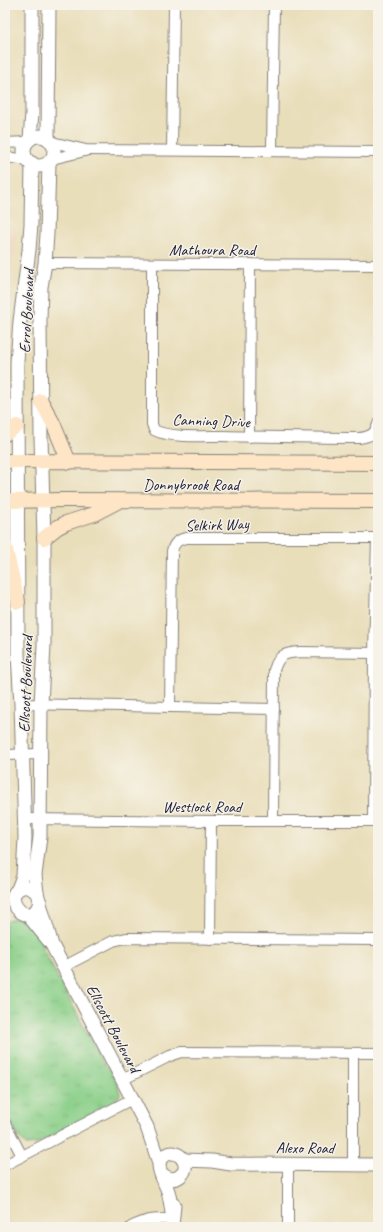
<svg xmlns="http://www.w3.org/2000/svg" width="383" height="1232" font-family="Caveat,sans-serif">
	<defs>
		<pattern id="grass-tufts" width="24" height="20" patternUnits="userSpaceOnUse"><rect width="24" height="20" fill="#8cd08a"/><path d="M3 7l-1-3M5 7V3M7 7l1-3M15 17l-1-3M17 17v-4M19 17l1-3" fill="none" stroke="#78b278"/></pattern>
	</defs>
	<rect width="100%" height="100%" fill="#f7f3e8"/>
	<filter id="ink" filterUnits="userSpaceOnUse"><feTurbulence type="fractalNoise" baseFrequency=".025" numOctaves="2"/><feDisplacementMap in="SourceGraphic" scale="8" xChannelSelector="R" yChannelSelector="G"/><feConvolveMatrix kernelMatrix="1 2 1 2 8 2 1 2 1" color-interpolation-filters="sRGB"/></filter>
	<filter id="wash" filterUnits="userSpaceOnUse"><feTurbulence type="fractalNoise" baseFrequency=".012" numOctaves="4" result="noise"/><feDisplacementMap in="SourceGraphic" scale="16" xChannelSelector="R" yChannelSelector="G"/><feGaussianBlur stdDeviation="0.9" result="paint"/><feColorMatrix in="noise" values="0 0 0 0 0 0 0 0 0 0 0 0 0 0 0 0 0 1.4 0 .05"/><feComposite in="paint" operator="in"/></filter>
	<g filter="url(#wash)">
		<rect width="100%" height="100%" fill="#e9deba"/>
		<polygon fill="#edd7bb" points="17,233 15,250 5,305 5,234"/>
		<path fill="url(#grass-tufts)" stroke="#577962" d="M 13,919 C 28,918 33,929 42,938 L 41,945 L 102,1062 C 111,1067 118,1084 120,1094 L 116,1101 L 111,1105 L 36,1144 L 26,1145 L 19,1138 L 5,1112 L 5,922 Z"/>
	</g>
	<g filter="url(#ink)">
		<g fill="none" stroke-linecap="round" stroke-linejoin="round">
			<defs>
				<g id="minor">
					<polyline points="52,142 86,150 378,152"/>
					<polyline points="5,143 27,142"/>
					<polyline points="172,150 174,5"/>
					<polyline points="272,151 274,5"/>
					<polyline points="5,157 28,160"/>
					<polyline points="52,159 85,151"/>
					<polyline points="45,263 378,265"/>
					<path d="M 152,264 L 152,424 L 154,430 C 169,438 203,436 221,436 C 267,437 313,438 359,438 C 369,437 376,434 378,424"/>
					<polyline points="249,437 250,264"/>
					<polyline points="21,704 274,709"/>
					<path d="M 170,707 L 172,551 C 174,543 178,539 187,538 L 378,538"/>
					<polyline points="5,755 40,754"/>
					<polyline points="25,819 211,821 378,821"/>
					<path d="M 273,821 L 274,670 C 279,654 285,653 300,652 L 374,653"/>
					<polyline points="373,821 374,653 377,538"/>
					<polyline points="210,939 211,821"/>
					<polyline points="63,967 113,941 126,938 378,940"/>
					<polyline points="122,1080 170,1056 182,1052 378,1053"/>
					<polyline points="5,1123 22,1156"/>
					<polyline points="353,1164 353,1053"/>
					<polyline points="5,1165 132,1099"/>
					<path d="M 131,1227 C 147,1219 154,1219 172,1219"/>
					<polyline points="288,1227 288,1164"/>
				</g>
				<g id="tertiary">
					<circle cx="39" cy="151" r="15"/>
					<polyline points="48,138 49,5"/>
					<polyline points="30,139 32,113 32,5"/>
					<polyline points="18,889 23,876 25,838 21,704 18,655 17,362 20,321 29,250 31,224 32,163"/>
					<polyline points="37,893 35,875 40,837 41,705 44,645 44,538 41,438 40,320 41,287 45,263 47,234 49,162"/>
					<path d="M 40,902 C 31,932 0,899 20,888 C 27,885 32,888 37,893 L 52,945 L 147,1127 L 159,1163"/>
					<polyline points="27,914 49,941"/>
					<polyline points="183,1160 212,1161 231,1164 378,1165"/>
					<path d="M 162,1174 C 177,1188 194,1167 180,1156 C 176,1153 172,1152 168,1154 C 150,1159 164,1180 168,1191 C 170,1198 171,1206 172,1213"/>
					<polyline points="172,1227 174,1205"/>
				</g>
				<g id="secondary">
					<polyline points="41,401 53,423 69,462"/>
					<polyline points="5,434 17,426"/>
					<polyline points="5,461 378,463"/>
					<polyline points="5,501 63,500 378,501"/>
					<polyline points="44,538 58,527 66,523 94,514 117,502"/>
					<polyline points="5,546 18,602"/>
				</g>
			</defs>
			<use href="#minor" stroke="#86807a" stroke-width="12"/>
			<use href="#tertiary" stroke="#86807a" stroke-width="15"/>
			<use href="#secondary" stroke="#86807a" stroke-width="16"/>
			<use href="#minor" stroke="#fff" stroke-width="10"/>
			<use href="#tertiary" stroke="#fff" stroke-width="13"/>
			<use href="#secondary" stroke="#fde5c5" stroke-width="14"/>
		</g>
	</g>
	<g text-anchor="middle" stroke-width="3" stroke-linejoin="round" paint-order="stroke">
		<g font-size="16" fill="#22223b" stroke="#f7f3e8">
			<text x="212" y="255">Mathoura Road</text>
			<text transform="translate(26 311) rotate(-87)" y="6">Errol Boulevard</text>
			<text transform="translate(211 420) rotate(2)" y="6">Canning Drive</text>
			<text x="191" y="490">Donnybrook Road</text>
			<text transform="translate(217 524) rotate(-2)" y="6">Selkirk Way</text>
			<text transform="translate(25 684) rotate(-88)" y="6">Ellscott Boulevard</text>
			<text x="202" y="812">Westlock Road</text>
			<text transform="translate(114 1028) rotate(62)" y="6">Ellscott Boulevard</text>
			<text x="305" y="1153">Alexo Road</text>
		</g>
	</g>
	<rect width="383" height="1232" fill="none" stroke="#f7f3e8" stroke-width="20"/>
</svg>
